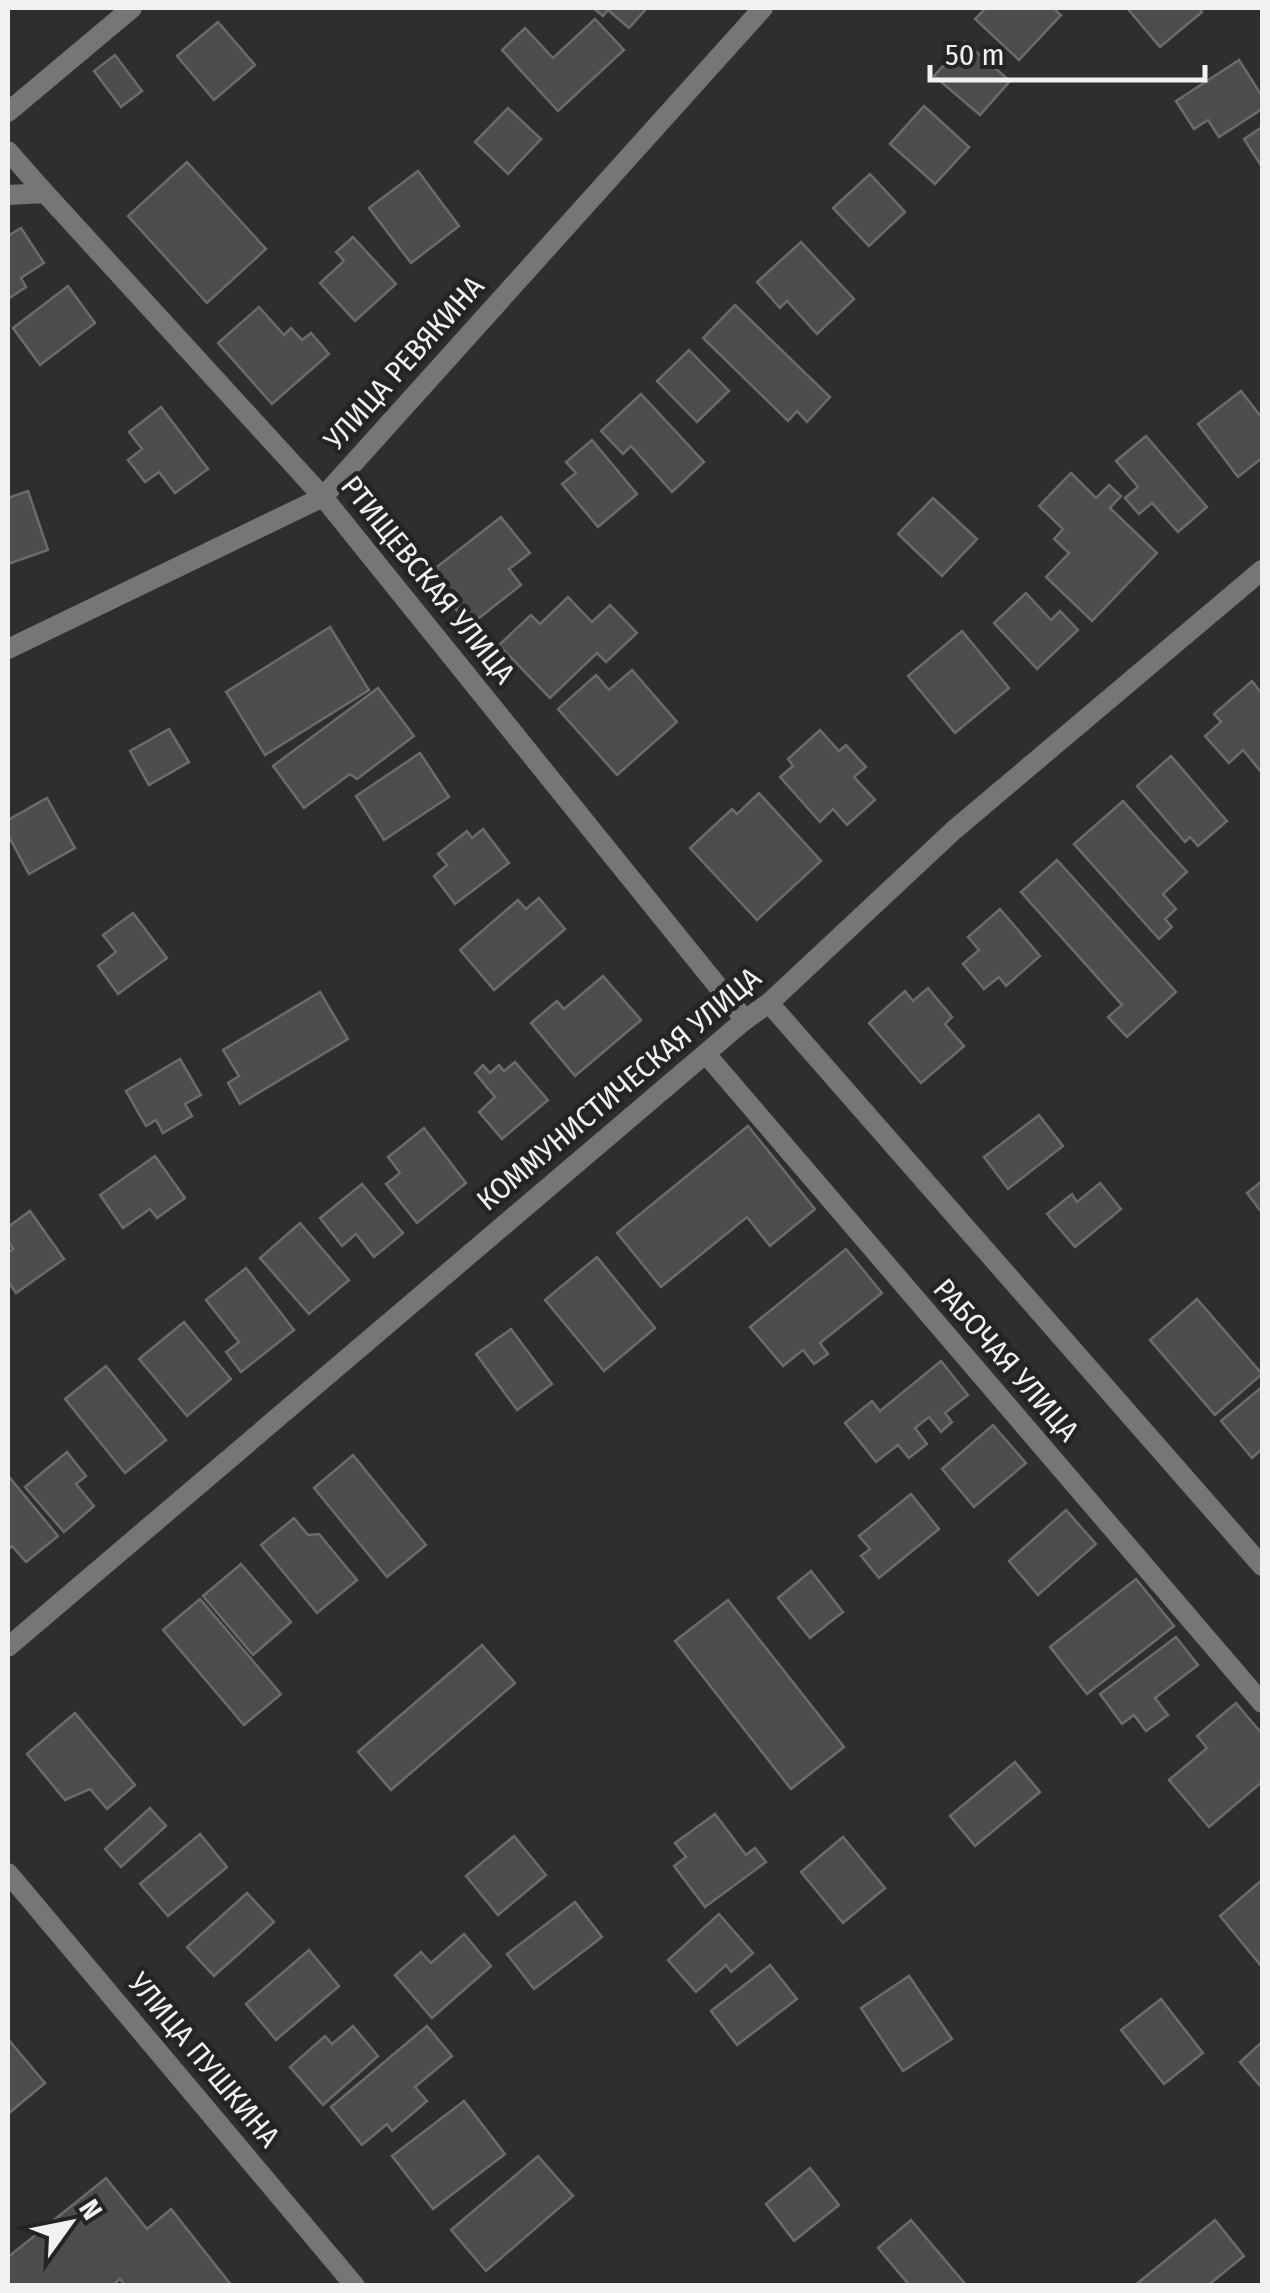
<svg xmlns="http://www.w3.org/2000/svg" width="1270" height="2293" font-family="'Fira Sans Condensed',sans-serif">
	<rect width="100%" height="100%" fill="#2d2e30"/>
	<g fill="#4b4e4c" stroke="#696c6a" stroke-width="2.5">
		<polygon points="593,8 647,8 629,28 608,10 603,16"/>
		<polygon points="986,8 1053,8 1061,15 1019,60 975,19"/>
		<polygon points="1127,8 1199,8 1202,12 1160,47"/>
		<polygon points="595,19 624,50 558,111 502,50 525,28 553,58"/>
		<polygon points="218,22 255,65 214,100 177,56"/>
		<polygon points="965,42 1010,81 980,115 934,76"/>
		<polygon points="115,55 142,91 121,107 94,71"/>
		<polygon points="1239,60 1262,96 1262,109 1219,137 1208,120 1194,129 1176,101"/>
		<polygon points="924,106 969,147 935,184 890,144"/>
		<polygon points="508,108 541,139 508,174 475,142"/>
		<polygon points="1262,127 1262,167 1244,139"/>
		<polygon points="187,162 266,249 207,303 128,216"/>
		<polygon points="418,171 459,226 411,263 369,208"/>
		<polygon points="870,174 905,212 869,246 833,208"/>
		<polygon points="21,228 44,263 21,278 26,287 8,299 8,236"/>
		<polygon points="353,237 396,284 355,321 320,283 344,261 336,252"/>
		<polygon points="801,242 854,299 817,334 787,301 780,308 757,282"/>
		<polygon points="68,286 95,323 40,365 13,328"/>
		<polygon points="735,305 830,397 807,422 797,411 788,421 703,338"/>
		<polygon points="259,307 284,335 291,328 302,340 311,333 329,354 272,404 218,343"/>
		<polygon points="689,350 729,391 697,422 657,381"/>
		<polygon points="1241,391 1262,418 1262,458 1238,477 1198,424"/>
		<polygon points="641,394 704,462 672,492 631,446 623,454 601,431"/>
		<polygon points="161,407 208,469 175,493 159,472 145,482 128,460 142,449 129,432"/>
		<polygon points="1146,436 1207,507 1178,532 1152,503 1139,514 1125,498 1138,487 1116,461"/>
		<polygon points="592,440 637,494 598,527 562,484 576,473 566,462"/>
		<polygon points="1071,473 1096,498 1109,485 1121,496 1110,508 1157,553 1092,621 1046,577 1069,553 1054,539 1063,529 1039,506"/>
		<polygon points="28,491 48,550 8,564 8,498"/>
		<polygon points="933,498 977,539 942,576 898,534"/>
		<polygon points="501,517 530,553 509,569 521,585 469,626 436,584 437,567"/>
		<polygon points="1026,593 1051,620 1060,611 1078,630 1037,669 994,623"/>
		<polygon points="568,597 592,622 610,605 637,633 606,662 597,653 550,698 499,645 531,615 540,624"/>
		<polygon points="330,627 369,690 265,755 226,692"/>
		<polygon points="962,631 1009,688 955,733 908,676"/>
		<polygon points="632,670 677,722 617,775 558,709 596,675 609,690"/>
		<polygon points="1252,681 1262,694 1262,773 1243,750 1229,763 1205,736 1221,722 1214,714"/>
		<polygon points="378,688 414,736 357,779 350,774 304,808 273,766"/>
		<polygon points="169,729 189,762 149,785 130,751"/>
		<polygon points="820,730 839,751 846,745 866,767 854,777 875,800 847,825 833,809 820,822 780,777 793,766 788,759"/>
		<polygon points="420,753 449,797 384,840 356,796"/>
		<polygon points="1171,756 1227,821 1198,846 1190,837 1185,842 1137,786"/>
		<polygon points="759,793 821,861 757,920 690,848 732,809 737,814"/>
		<polygon points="47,798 75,848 29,874 8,835 8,820"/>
		<polygon points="1123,801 1187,872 1163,894 1176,909 1165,919 1172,927 1159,939 1074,844"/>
		<polygon points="483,829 509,863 455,904 434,876 447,865 438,854 467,831 472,838"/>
		<polygon points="1057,860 1176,992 1127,1037 1108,1017 1122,1005 1021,892"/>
		<polygon points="539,898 565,929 494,990 460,950 518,900 526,909"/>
		<polygon points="1000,909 1040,956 1006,986 999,977 984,989 963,964 979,950 968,937"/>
		<polygon points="133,913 167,958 118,994 98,966 116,952 103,935"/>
		<polygon points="603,976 641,1020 575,1076 531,1023 557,1001 564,1009"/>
		<polygon points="928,988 952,1017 945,1024 964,1046 921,1083 869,1023 905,991 913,1001"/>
		<polygon points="320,992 348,1039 240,1104 228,1083 239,1076 223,1050"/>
		<polygon points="180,1059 201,1095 185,1104 192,1116 163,1133 156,1120 146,1126 126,1091"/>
		<polygon points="515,1062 548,1100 502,1139 479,1112 495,1097 475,1073 483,1065 490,1073 499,1065 504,1071"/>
		<polygon points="1039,1115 1063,1146 1008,1189 984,1157"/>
		<polygon points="748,1126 815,1209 770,1246 747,1217 661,1287 617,1233"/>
		<polygon points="424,1128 466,1183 417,1223 386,1184 400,1173 388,1157"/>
		<polygon points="155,1156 185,1198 157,1218 150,1209 123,1228 100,1195"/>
		<polygon points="1262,1181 1262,1213 1247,1193"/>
		<polygon points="1100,1183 1121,1209 1075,1247 1047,1214 1072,1194 1077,1202"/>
		<polygon points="362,1184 403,1233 374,1257 356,1234 342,1246 320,1218"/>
		<polygon points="30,1211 64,1259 16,1293 8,1281 8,1253 13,1249 8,1240 8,1227"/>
		<polygon points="300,1223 349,1280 309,1314 260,1258"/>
		<polygon points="846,1249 882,1293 820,1343 828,1354 814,1364 803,1350 783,1366 750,1327"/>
		<polygon points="597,1257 655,1328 604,1371 545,1300"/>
		<polygon points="246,1268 294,1330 241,1372 226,1352 239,1342 206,1300"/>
		<polygon points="1197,1299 1262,1374 1215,1415 1150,1340"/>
		<polygon points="184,1322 231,1379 187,1416 139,1359"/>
		<polygon points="511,1329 552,1384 517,1410 476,1354"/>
		<polygon points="941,1361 968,1395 945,1413 952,1422 941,1432 929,1417 915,1428 927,1444 909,1458 898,1445 876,1462 845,1423 872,1401 880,1411"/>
		<polygon points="106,1366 166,1440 125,1473 65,1399"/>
		<polygon points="1262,1387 1262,1449 1252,1458 1221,1421"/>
		<polygon points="993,1425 1026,1463 974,1507 942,1469"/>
		<polygon points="67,1452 86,1476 76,1484 94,1506 64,1532 25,1487"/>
		<polygon points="353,1455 426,1545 387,1577 314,1488"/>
		<polygon points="10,1478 58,1536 26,1562 12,1546 8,1550 8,1480"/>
		<polygon points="911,1494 939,1529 879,1578 861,1556 870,1549 859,1536"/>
		<polygon points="1066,1510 1096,1544 1038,1595 1009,1561"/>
		<polygon points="294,1518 308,1535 319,1534 357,1580 317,1613 261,1545"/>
		<polygon points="241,1564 291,1622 253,1655 203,1596"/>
		<polygon points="811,1571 843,1612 810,1638 778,1598"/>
		<polygon points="1136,1579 1174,1626 1087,1694 1050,1647"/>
		<polygon points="200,1599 281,1694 244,1725 163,1630"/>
		<polygon points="728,1600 844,1747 791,1789 675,1641"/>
		<polygon points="1176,1637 1198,1665 1155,1698 1168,1715 1146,1731 1134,1715 1122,1724 1100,1694"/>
		<polygon points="482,1645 515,1683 391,1790 358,1752"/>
		<polygon points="1236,1703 1262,1734 1262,1782 1209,1827 1169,1780 1207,1748 1197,1736"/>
		<polygon points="75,1713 135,1785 107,1809 90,1789 65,1800 27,1754"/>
		<polygon points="1015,1762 1040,1792 975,1846 950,1816"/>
		<polygon points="150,1808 166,1826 121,1867 105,1849"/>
		<polygon points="715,1814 746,1855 755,1848 766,1862 705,1907 674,1866 686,1857 675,1843"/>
		<polygon points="200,1834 227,1867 168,1916 140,1884"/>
		<polygon points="514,1836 546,1875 498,1915 466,1876"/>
		<polygon points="843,1837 885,1888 843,1923 801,1872"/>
		<polygon points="1262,1880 1262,1967 1220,1916"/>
		<polygon points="247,1893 274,1922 214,1976 187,1947"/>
		<polygon points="575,1902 602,1937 534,1989 507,1954"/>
		<polygon points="719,1914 753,1953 731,1972 726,1965 696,1992 668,1960"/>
		<polygon points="464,1934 491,1966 432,2018 395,1975 421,1952 431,1963"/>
		<polygon points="309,1950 339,1986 276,2040 246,2004"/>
		<polygon points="770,1965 797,1999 737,2045 711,2011"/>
		<polygon points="909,1976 952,2039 903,2071 861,2008"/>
		<polygon points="1161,1999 1203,2053 1164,2084 1121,2030"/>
		<polygon points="353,2026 378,2056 323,2105 290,2067 325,2036 332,2044"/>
		<polygon points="427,2026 452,2056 415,2087 427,2101 392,2131 387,2124 362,2145 331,2107"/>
		<polygon points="8,2039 45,2083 8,2114"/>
		<polygon points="1262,2042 1262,2088 1240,2062"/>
		<polygon points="464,2101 505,2154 433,2209 392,2156"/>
		<polygon points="538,2156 573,2196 486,2271 451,2230"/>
		<polygon points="810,2168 839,2205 794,2241 766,2204"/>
		<polygon points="106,2178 147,2229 171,2209 232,2286 126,2286 120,2279 112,2286 8,2286 8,2257"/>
		<polygon points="911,2220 967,2286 910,2286 878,2248"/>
		<polygon points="1215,2220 1244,2256 1207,2286 1134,2286"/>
	</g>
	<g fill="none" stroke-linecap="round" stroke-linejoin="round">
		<g stroke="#767677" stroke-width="20">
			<polyline points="8,112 132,8"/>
			<polyline points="8,151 45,193"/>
			<polyline points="8,195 45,193 323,497 745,1020"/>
			<polyline points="8,649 323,497 763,8"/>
			<polyline points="769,1003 1262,1566"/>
			<polyline points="706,1054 1262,1703"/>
		</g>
		<g stroke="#767677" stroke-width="20">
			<polyline points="8,1647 745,1020 769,1003 954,830 1262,570"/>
			<polyline points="8,1873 355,2286"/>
		</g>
	</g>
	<g text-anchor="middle" stroke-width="9" stroke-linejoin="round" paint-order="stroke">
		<g font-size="30" fill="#f1f1f3" stroke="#242426">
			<text transform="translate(404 363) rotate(-48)" y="10">УЛИЦА РЕВЯКИНА</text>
			<text transform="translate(428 580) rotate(51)" y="10">РТИЩЕВСКАЯ УЛИЦА</text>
			<text transform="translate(619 1089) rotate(-40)" y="10">КОММУНИСТИЧЕСКАЯ УЛИЦА</text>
			<text transform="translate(1006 1360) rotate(49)" y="10">РАБОЧАЯ УЛИЦА</text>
			<text transform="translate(204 2060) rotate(50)" y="10">УЛИЦА ПУШКИНА</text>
		</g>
	</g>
	<rect width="1270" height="2293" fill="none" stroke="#f1f1f3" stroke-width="20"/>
	<g transform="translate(70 2223) rotate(57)" stroke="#242426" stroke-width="8" paint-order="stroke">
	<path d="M0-8L18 38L0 25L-18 38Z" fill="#f1f1f3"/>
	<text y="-15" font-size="28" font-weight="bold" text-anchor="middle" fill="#f1f1f3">N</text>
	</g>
	<path d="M930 65v15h275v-15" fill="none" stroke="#f1f1f3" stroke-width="5"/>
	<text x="945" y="65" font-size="30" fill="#f1f1f3" stroke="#242426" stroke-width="8" paint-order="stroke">50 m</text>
</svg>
